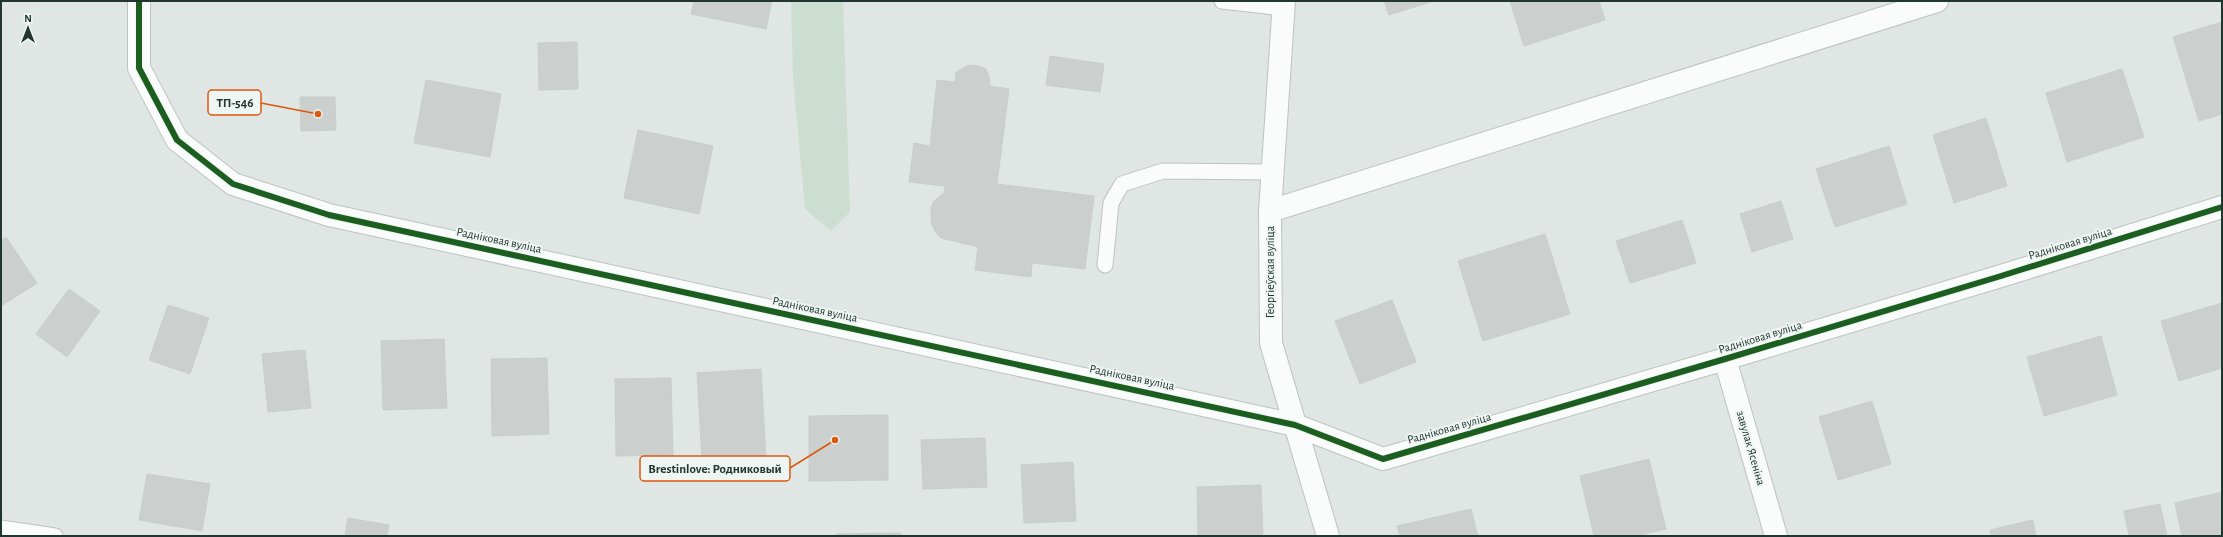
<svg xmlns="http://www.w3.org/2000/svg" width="2223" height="537" font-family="'Alegreya Sans',sans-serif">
	<rect width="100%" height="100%" fill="#e0e6e3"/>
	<polygon fill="#cbded1" points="791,1 843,1 850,212 831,231 805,209 793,78"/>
	<g fill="#cbcfce" stroke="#c9cecc">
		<polygon points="694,1 772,1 766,29 691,14"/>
		<polygon points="1384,1 1434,1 1389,15"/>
		<polygon points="1510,1 1599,1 1605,20 1524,46"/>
		<polygon points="2222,22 2222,114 2199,121 2173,37"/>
		<polygon points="577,42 578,89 539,90 538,43"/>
		<polygon points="1050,56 1104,64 1100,92 1046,85"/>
		<polygon points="969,65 979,66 986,69 989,76 990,86 1009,89 997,184 1094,196 1085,269 1032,263 1031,277 975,270 978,247 941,238 935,231 931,223 931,207 934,201 944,193 945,186 909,182 914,143 930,146 937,80 955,82 956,72"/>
		<polygon points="2122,69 2144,137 2067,162 2046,93"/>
		<polygon points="426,80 501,94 490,157 414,143"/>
		<polygon points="300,97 335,97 336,130 301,131"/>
		<polygon points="1986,118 2007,186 1954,203 1933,135"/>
		<polygon points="638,130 713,146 699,214 624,198"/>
		<polygon points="1889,146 1907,204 1835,227 1816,169"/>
		<polygon points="1781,201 1793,239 1752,252 1740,214"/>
		<polygon points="1682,220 1696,263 1630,283 1616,241"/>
		<polygon points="1545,234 1570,314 1483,341 1458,261"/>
		<polygon points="6,237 37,283 1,306 1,241"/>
		<polygon points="69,289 100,311 67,357 36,334"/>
		<polygon points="1392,300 1416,362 1360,384 1335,321"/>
		<polygon points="2222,303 2222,368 2179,381 2161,321"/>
		<polygon points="168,305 209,318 190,374 149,360"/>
		<polygon points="2101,336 2117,395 2044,416 2027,357"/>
		<polygon points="444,339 447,408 383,410 381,341"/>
		<polygon points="305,350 311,408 268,412 262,354"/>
		<polygon points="547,358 549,434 492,436 491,359"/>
		<polygon points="761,369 766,458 702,461 697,373"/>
		<polygon points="671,378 673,455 616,456 615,379"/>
		<polygon points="1872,401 1891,464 1838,480 1819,417"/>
		<polygon points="888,415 888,480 809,481 809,416"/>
		<polygon points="985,438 987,487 923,489 921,440"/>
		<polygon points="1649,459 1666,529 1636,536 1594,536 1580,476"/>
		<polygon points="1073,462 1076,521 1024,523 1021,465"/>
		<polygon points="147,474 210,484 202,531 139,520"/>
		<polygon points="1261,485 1263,536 1198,536 1197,487"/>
		<polygon points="2222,492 2222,536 2182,536 2175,503"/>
		<polygon points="2160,504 2167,536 2129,536 2124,511"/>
		<polygon points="1471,509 1478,536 1400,536 1397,526"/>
		<polygon points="348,518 389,525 387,536 345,536"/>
		<polygon points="2033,520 2036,536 1992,536 1990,530"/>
		<polygon points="901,533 901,536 836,536 836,534"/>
	</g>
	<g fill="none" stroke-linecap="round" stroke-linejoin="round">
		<defs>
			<g id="lane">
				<polyline points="1222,1 1283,8"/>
				<polyline points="1105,265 1111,203 1122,184 1163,171 1272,172"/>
				<polyline points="1,528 55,536"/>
			</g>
			<g id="street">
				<polyline points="139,1 139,68 177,140 233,184 329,215 1295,425 1383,459 1725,359 2001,276 2222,207"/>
				<polyline points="1284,1 1270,211 1271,343 1328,536"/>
				<polyline points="1270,211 1937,1"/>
				<polyline points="1725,359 1776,536"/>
			</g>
		</defs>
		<use href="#lane" stroke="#bdc3c0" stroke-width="17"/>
		<use href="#street" stroke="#bdc3c0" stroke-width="24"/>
		<use href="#lane" stroke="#fafbfb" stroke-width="15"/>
		<use href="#street" stroke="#fafbfb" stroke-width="22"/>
		<defs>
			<polyline id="cycleway" points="139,1 139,68 177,140 233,184 329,215 1295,425 1383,459 1725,359 2001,276 2222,207"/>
		</defs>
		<use href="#cycleway" stroke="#eef5f2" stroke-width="8"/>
		<use href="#cycleway" stroke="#1b5e20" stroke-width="6"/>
	</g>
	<g text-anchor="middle" stroke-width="4" stroke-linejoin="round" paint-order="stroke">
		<g font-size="12" fill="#213631" stroke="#eef5f2">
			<text transform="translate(499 240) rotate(12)" y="4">Радніковая вуліца</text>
			<text transform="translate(2070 243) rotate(-17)" y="4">Радніковая вуліца</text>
			<text transform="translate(1270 272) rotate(-90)" y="4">Георгіеўская вуліца</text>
			<text transform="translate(815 309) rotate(12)" y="4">Радніковая вуліца</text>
			<text transform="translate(1760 337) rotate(-17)" y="4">Радніковая вуліца</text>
			<text transform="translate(1132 377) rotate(12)" y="4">Радніковая вуліца</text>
			<text transform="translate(1449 428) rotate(-16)" y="4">Радніковая вуліца</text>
			<text transform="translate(1751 448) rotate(74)" y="4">завулак Ясеніна</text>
		</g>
	</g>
	<path fill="none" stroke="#de570e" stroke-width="1.5" d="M318 114L261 103M835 440L790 468"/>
	<g fill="#de570e" stroke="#eef5f2" stroke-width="1.5">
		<circle cx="318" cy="114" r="4"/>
		<circle cx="835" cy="440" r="4"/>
	</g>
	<g fill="#eef5f2" stroke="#de570e" stroke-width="1.5">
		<rect x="208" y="90" width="53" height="25" rx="4"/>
		<rect x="640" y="456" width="150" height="25" rx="4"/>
	</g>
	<g font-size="13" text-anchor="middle" font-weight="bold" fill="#213631">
		<text x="235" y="107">ТП-546</text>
		<text x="715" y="473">Brestinlove: Родниковый</text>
	</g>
	<rect width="2223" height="537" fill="none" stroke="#213631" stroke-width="4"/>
	<g transform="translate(28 28)" stroke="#eef5f2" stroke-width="3" paint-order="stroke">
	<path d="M0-3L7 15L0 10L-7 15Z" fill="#213631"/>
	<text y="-6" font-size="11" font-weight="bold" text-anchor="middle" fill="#213631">N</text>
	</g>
</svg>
